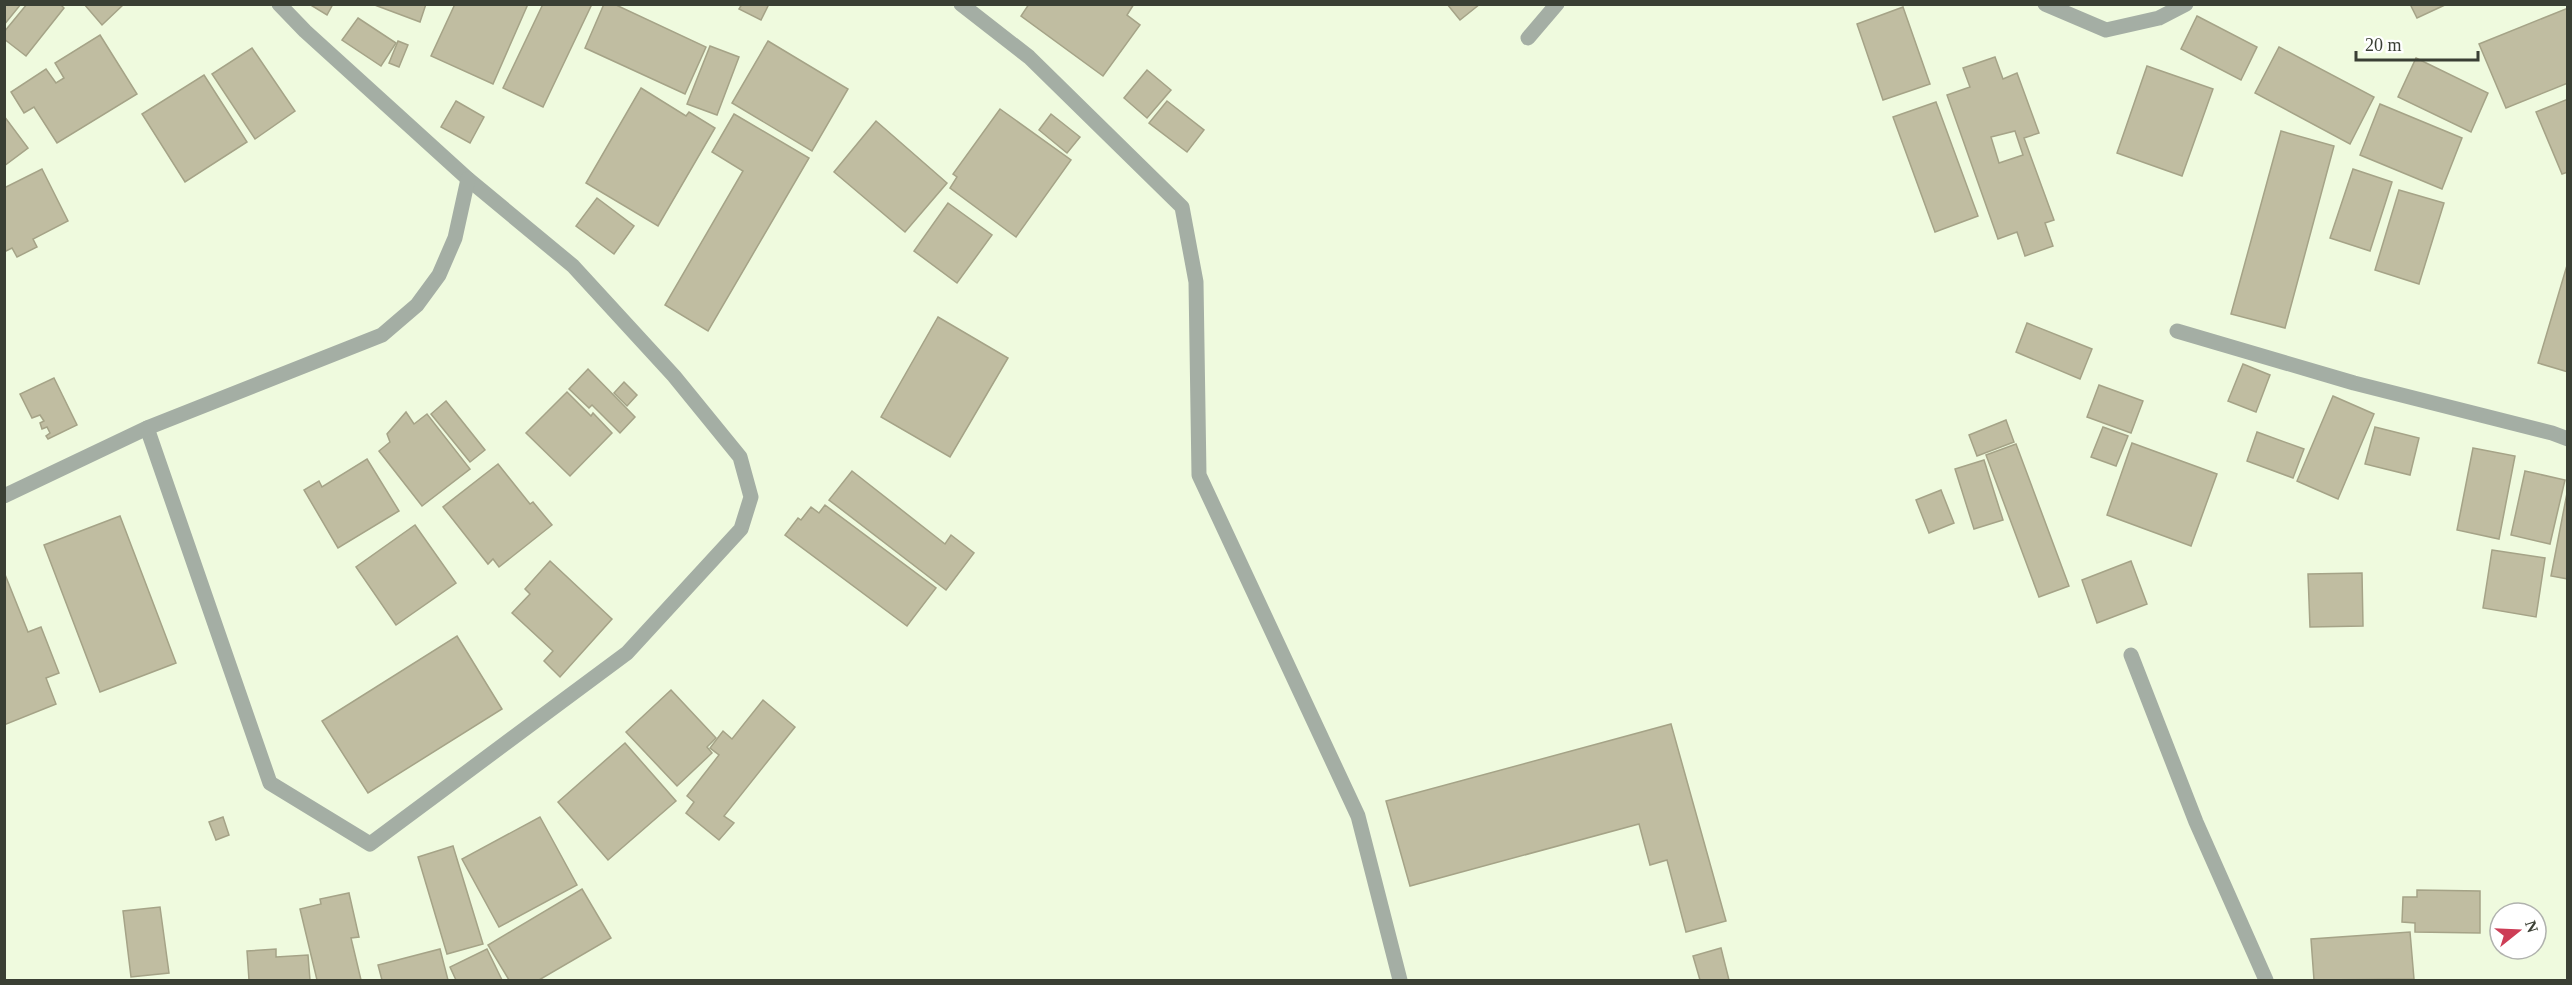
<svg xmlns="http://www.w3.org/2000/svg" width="2572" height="985" font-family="'Times New Roman',serif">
	<rect width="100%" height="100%" fill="#effade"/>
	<g fill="#c0bda1" stroke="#a5a387" stroke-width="1.5" fill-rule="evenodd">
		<polygon points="4,4 21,4 4,25"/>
		<polygon points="27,4 60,4 64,8 26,56 4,39 4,32"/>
		<polygon points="84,4 124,4 102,25"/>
		<polygon points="309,4 333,4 327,15"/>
		<polygon points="372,4 426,4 420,22"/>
		<polygon points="455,4 528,4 493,84 431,56"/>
		<polygon points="543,4 592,4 543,107 503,88"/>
		<polygon points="604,4 614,4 706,47 685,94 585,48"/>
		<polygon points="742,4 769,4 761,20 739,9"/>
		<polygon points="1029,4 1134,4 1127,15 1140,25 1103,76 1021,16"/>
		<polygon points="1447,4 1480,4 1460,20"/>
		<polygon points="2410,4 2447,4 2417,18"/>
		<polygon points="1903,7 1930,84 1883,100 1857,24"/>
		<polygon points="2568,8 2568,83 2506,108 2479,44"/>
		<polygon points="2197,16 2257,47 2241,80 2181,49"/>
		<polygon points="358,18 396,43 381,66 342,40"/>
		<polygon points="100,35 137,94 57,143 34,107 24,113 11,92 46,69 56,83 64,78 55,63"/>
		<polygon points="398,41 408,45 399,67 389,63"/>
		<polygon points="768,41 848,89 812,151 732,103"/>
		<polygon points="710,46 739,57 717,115 687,104"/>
		<polygon points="2279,47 2374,97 2350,144 2255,93"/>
		<polygon points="252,48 295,111 255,139 212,74"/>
		<path d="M 1995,57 L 2003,79 L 2017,73 L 2039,133 L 2024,138 L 2054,220 L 2045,223 L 2053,246 L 2025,256 L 2017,232 L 1998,239 L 1947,95 L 1970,87 L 1963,68 ZM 2015,131 L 2023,155 L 1999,163 L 1991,137 Z"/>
		<polygon points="2416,58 2488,93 2471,132 2398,97"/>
		<polygon points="2147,66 2213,89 2182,176 2117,153"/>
		<polygon points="1147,70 1171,90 1147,118 1124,98"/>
		<polygon points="204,75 247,142 185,182 142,114"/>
		<polygon points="641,88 686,116 689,112 715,128 658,226 586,183"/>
		<polygon points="2568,99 2568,172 2562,174 2536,112"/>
		<polygon points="456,101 484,117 470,143 441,127"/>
		<polygon points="1167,101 1204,130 1187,152 1149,123"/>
		<polygon points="1936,102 1978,216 1935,232 1893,117"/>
		<polygon points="2380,104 2462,138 2442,189 2360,155"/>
		<polygon points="1000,109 1071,160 1016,237 950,188 957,177 953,174"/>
		<polygon points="734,114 809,158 708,331 665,305 743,171 712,152"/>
		<polygon points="1051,114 1080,137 1067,153 1039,130"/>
		<polygon points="4,116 28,148 4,166"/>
		<polygon points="876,121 947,183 905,232 834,172"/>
		<polygon points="2281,131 2334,146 2285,328 2231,314"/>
		<polygon points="42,169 68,221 33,239 37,247 17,257 12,248 4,252 4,188"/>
		<polygon points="2353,169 2392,182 2370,251 2330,238"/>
		<polygon points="2399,190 2444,203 2419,284 2375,270"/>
		<polygon points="597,198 634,226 614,254 576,226"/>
		<polygon points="948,203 992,235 957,283 914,251"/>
		<polygon points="2568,262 2568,372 2538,363"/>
		<polygon points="938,317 1008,358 950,457 881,417"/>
		<polygon points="2027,323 2092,349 2080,379 2016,352"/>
		<polygon points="2243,364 2270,375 2256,412 2228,401"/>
		<polygon points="588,369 635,417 620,433 592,405 589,408 569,389"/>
		<polygon points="54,378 77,425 48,439 46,436 50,433 47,427 42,429 40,423 44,421 40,415 32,418 20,394"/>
		<polygon points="624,382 637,395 627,406 614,393"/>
		<polygon points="2099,385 2143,401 2131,433 2087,417"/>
		<polygon points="567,392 591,416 593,413 612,433 570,476 526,433"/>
		<polygon points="2333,396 2374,414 2338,499 2297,481"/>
		<polygon points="446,401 485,450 470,462 431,414"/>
		<polygon points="406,412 414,424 427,414 470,469 422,506 379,451 390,442 387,434"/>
		<polygon points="2006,420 2014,442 1977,456 1969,435"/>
		<polygon points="2103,427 2128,436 2116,466 2091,457"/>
		<polygon points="2375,427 2419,438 2410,475 2365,464"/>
		<polygon points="2257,432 2304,449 2293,478 2247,461"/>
		<polygon points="2132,443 2217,474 2191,546 2107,515"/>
		<polygon points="2016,444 2069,586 2039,597 1986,455"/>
		<polygon points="2473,448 2515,456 2499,539 2457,530"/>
		<polygon points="367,459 399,511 338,548 304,490 319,481 322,487"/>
		<polygon points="1984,460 2003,520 1974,529 1955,469"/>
		<polygon points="498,464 530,504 533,502 552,525 499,567 493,559 488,564 443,507"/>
		<polygon points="852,471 945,544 951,535 974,553 946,590 829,500"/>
		<polygon points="2525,471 2565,480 2550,544 2511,535"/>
		<polygon points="2568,488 2568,579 2551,576"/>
		<polygon points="1941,490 1954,523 1929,533 1916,500"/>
		<polygon points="825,505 936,588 907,626 785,535 798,518 801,520 811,507 819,513"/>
		<polygon points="120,516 176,663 100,692 44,545"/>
		<polygon points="415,525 456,583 396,625 356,567"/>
		<polygon points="2492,550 2545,558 2536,617 2483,608"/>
		<polygon points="550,561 612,619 560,677 544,661 553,651 512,613 530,594 525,589"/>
		<polygon points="2131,561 2147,604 2097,623 2082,580"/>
		<polygon points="4,572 28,632 41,627 59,673 46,678 56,704 4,725"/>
		<polygon points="2362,573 2363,626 2310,627 2308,574"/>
		<polygon points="457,636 502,709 368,793 322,721"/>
		<polygon points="671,690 716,738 707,747 712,753 677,786 626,732"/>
		<polygon points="763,700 795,727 724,816 734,823 719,840 686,813 694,802 687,796 719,755 710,748 723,731 732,739"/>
		<polygon points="1671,724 1726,921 1686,932 1667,860 1650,865 1639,824 1410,886 1386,801"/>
		<polygon points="625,743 676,801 608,860 558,802"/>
		<polygon points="223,817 229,835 216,840 209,822"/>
		<polygon points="540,817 577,885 499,927 462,859"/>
		<polygon points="453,846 483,944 447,954 418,857"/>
		<polygon points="582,889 611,938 539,980 509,980 488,945"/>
		<polygon points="2417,890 2480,891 2480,933 2415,932 2415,923 2402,922 2403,897 2417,897"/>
		<polygon points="349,893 359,937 351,938 361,980 317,980 300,909 321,904 320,899"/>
		<polygon points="160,907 169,973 131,977 123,911"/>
		<polygon points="2410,932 2414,979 2314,980 2311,939"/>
		<polygon points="1721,948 1729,980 1700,980 1693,956"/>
		<polygon points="276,949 276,957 308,955 310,980 249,980 247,951"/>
		<polygon points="440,949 448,980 382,980 378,965"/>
		<polygon points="487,949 502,980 456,980 450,967"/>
	</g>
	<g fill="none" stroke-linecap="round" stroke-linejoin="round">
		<g stroke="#a4aea4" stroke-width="15">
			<polyline points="961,4 1029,57 1182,207 1196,282 1199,475 1358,816 1400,980"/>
			<polyline points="2045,4 2106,30 2159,18 2186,4"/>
			<polyline points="1528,38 1557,4"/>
			<polyline points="2177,331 2354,383 2552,433 2568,439"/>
			<polyline points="147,428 270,783 370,844 627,653 741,529 751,497 740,457 674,376 573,266 468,179 305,31 279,4"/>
			<polyline points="4,496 147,428 382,335 417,305 439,275 455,238 468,179"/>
			<polyline points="2131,655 2196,822 2266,980"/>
		</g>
	</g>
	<rect width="2572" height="985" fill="none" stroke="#3a3f34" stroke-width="12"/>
	<g transform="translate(2518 931) rotate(72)"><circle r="28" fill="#ffffff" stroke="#b0b2ae" stroke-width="1.5"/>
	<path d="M0-4.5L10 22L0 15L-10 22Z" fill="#cd3d56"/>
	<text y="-9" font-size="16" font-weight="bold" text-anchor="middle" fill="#3a3f34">N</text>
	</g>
	<path d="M2356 51v9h122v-9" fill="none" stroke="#3a3f34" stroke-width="3"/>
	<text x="2365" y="51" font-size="18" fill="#3a3f34" stroke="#ffffff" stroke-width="4.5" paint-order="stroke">20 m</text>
</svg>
